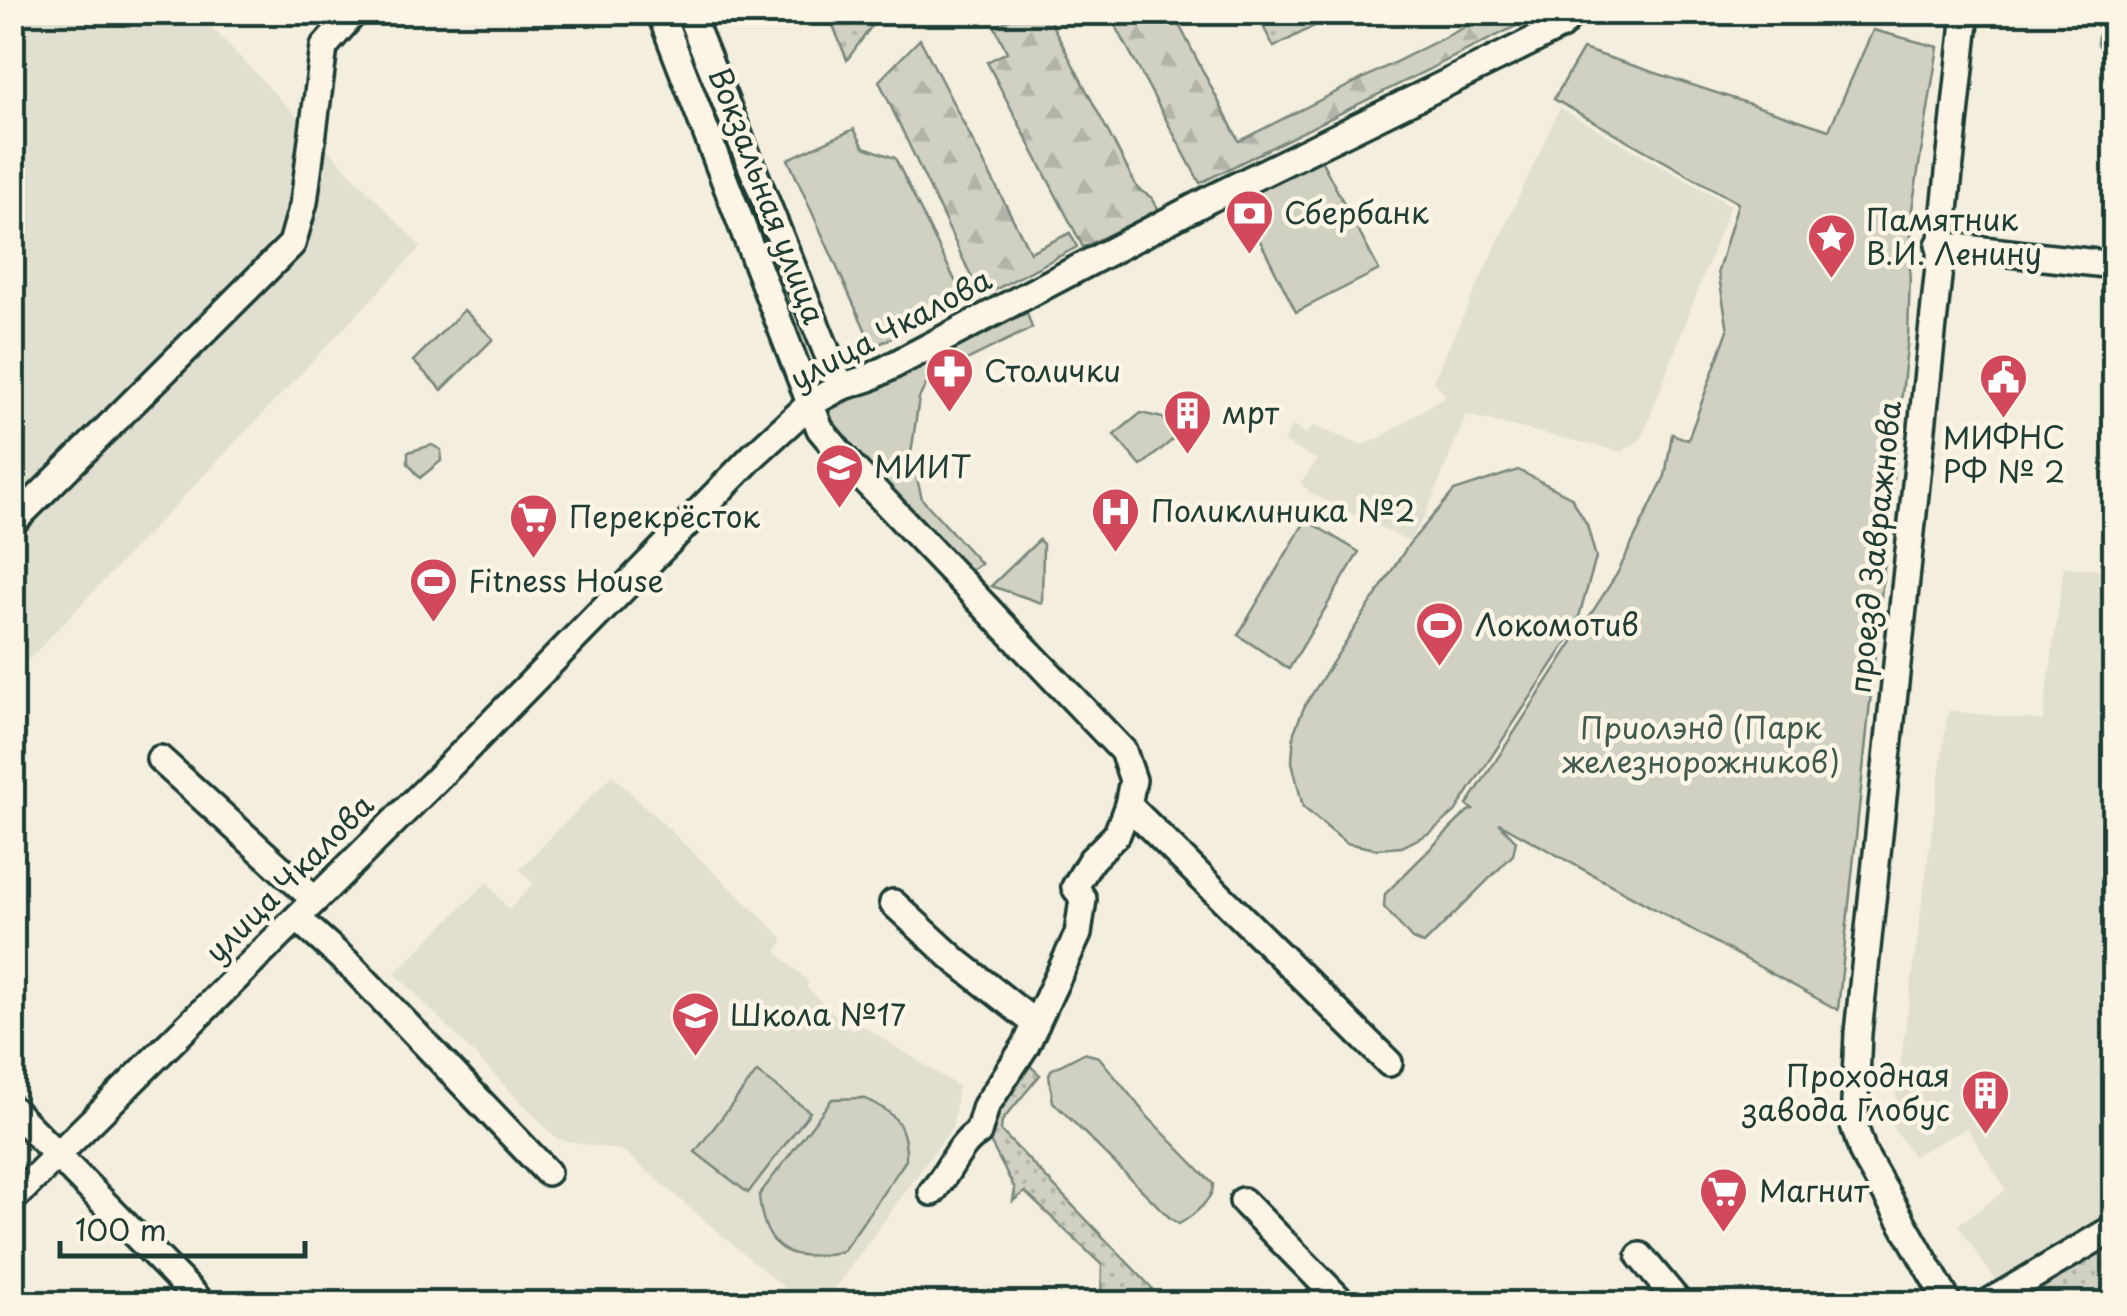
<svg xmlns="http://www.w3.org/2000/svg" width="2127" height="1316" font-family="'Playpen Sans',sans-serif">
	<defs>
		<pattern id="grass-dots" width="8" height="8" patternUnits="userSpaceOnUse" patternTransform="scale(2.5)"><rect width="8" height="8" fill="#d0d1c2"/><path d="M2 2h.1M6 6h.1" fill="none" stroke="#b2b4a7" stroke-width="1.8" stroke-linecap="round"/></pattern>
		<pattern id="forest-firs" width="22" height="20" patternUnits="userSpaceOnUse" patternTransform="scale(2.5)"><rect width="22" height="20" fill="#d0d1c2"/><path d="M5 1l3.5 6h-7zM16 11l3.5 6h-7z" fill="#b2b4a7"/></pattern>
	</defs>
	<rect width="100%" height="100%" fill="#f3eede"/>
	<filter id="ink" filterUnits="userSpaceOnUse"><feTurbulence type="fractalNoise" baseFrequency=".01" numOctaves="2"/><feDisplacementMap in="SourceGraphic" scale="20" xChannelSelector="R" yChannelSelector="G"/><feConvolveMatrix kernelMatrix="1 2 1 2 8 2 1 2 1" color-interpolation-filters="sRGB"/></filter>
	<g filter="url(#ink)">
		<g fill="#e1dfd0">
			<polygon points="13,13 198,13 421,247 13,676"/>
			<polygon points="1560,108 1730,205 1642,438 1622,452 1466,415 1426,514 1409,541 1312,494 1301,483 1317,460 1284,442 1292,426 1307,434 1313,426 1362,445 1380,438 1446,395 1433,381"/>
			<polygon points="2064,567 2114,570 2114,1209 1995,1280 1958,1225 2006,1190 1967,1128 1913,1156 1892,1126 1948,711 2043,721"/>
			<polygon points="612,775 784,939 776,952 809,982 806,987 850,1030 861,1025 958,1086 953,1126 824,1303 802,1303 623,1151 557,1139 395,973 487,882 509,910 533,884 520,869"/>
		</g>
		<g fill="url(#grass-dots)" stroke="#78877b" stroke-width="2.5">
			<polygon points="828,13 881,13 847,60"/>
			<polygon points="1256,13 1339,13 1274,47"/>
			<polygon points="1021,1057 1040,1075 1002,1121 1001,1131 1152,1288 1140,1303 1101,1303 1102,1265 1025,1192 1013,1201 1015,1189 986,1134"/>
			<polygon points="2114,1237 2114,1303 2001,1303"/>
		</g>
		<g fill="url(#forest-firs)" stroke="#78877b" stroke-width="2.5">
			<polygon points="1021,13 1046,13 1138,189 1152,198 1159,210 1083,247 987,62 1007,52 995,27"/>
			<polygon points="1109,13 1173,13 1239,141 1493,13 1534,13 1536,16 1200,183"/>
			<polygon points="2111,13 2114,13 2114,53 2104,54 2097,42 2101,20"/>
			<polygon points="920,39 1030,252 1070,233 1077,247 981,297 879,81"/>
		</g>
		<g fill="#d0d1c2" stroke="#78877b" stroke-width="2.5">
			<polygon points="1873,30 1938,47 1912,209 1908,337 1838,1010 1499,823 1516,841 1513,855 1424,944 1412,939 1384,907 1385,894 1468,811 1473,810 1467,805 1617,574 1665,476 1672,434 1688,440 1728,330 1718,271 1738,203 1554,99 1583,49 1829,130"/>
			<polygon points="854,129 864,147 895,158 966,303 873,347 788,159"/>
			<polygon points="1319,156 1379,270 1296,312 1238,197"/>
			<polygon points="464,310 493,339 442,390 413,361"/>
			<polygon points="1027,313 1032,328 930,378 919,398 911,454 922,499 981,564 972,569 959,571 822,417 828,411"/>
			<polygon points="1141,413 1163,418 1176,437 1141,466 1114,435"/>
			<polygon points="432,445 441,450 441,461 420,478 408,463 408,452"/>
			<polygon points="1518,470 1571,497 1587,525 1596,558 1575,630 1455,812 1431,832 1402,847 1376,849 1346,843 1303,807 1292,762 1294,732 1305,705 1409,544 1454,491"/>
			<polygon points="1306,520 1359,552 1289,669 1238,635"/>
			<polygon points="1039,540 1043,544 1042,603 991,586"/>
			<path d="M 1084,1053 L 1099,1057 L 1148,1117 L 1213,1184 C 1214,1199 1193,1216 1179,1224 L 1170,1218 L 1053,1102 L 1049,1075 L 1051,1070 Z"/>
			<polygon points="757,1072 810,1112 748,1193 695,1152"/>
			<path d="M 863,1098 C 894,1111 907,1124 906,1160 L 843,1251 C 790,1264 764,1252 759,1195 L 832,1099 Z"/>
		</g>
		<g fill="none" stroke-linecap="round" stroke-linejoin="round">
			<defs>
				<g id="minor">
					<polyline points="660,12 820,429 850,465 1123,751 1133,780 1128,805 1389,1063"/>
					<polyline points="689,12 841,387"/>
					<polyline points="1939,245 2114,265"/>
					<polyline points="12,523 292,244 304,202 324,47 354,13"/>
					<polyline points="160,759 315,900"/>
					<polyline points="893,903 956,961 1036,1024"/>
					<polyline points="297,918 353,968 547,1172"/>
					<polyline points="12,1109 203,1304"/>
					<path d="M 932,1192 C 948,1175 959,1143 978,1133 L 986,1106 L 1026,1045 L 1078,934 L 1083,899 L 1075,887 L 1091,860 L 1117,834 L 1128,805"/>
					<polyline points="12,1200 434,782 754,455 810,404 841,387 869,378 1210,199 1526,44 1561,26 1573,12"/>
					<polyline points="1243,1201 1344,1304"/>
					<polyline points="1640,1256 1680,1304"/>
					<polyline points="1949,1304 1863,1153 1854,1125 1858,1033 1966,12"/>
					<polyline points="1986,1304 2114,1228"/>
				</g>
			</defs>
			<use href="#minor" stroke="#1f3d34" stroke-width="32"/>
			<use href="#minor" stroke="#fcf5e5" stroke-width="25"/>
			<defs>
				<polyline id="rail" points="12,25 25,12"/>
			</defs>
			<use href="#rail" stroke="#1f3d34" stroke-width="9"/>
			<use href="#rail" stroke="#fcf5e5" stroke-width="5" stroke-dasharray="15" stroke-linecap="butt"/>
		</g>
	</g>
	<defs>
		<symbol id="bank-pin" viewBox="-11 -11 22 30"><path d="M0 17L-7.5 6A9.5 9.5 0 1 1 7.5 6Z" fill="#d1495b" stroke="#fcf5e5"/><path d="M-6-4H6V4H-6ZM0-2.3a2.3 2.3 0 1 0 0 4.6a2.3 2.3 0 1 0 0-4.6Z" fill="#fff"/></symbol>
		<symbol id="sight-pin" viewBox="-11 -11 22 30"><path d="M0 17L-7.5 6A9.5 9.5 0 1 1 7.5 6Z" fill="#d1495b" stroke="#fcf5e5"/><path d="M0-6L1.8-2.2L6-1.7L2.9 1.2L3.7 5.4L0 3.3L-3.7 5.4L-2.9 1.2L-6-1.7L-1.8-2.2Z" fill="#fff"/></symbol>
		<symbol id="pharmacy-pin" viewBox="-11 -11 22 30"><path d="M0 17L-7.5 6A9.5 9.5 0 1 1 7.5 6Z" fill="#d1495b" stroke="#fcf5e5"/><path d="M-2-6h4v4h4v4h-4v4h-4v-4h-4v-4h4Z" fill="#fff"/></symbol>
		<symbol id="civic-pin" viewBox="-11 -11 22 30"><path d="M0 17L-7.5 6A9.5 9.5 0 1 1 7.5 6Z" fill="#d1495b" stroke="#fcf5e5"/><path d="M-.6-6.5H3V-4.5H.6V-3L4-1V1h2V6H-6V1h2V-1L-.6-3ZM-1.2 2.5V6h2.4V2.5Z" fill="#fff"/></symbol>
		<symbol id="building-pin" viewBox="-11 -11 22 30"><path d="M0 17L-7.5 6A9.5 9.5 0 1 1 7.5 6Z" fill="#d1495b" stroke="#fcf5e5"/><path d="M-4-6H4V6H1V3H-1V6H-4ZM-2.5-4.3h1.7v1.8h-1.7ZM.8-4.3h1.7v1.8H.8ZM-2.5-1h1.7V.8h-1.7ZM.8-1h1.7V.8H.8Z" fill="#fff"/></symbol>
		<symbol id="university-pin" viewBox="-11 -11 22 30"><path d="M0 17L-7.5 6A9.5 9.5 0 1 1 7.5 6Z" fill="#d1495b" stroke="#fcf5e5"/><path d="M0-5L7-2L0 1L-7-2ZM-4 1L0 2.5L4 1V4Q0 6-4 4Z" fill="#fff"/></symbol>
		<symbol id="hospital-pin" viewBox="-11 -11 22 30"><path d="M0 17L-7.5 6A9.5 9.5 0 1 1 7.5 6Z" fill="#d1495b" stroke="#fcf5e5"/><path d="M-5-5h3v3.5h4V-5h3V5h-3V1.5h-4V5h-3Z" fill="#fff"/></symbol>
		<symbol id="supermarket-pin" viewBox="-11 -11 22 30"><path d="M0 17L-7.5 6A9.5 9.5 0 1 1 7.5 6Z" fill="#d1495b" stroke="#fcf5e5"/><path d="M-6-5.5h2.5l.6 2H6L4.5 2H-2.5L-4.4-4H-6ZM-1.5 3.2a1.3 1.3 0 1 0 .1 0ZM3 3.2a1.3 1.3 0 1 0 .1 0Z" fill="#fff"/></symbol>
		<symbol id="stadium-pin" viewBox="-11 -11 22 30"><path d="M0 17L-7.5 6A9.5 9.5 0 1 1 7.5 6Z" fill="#d1495b" stroke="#fcf5e5"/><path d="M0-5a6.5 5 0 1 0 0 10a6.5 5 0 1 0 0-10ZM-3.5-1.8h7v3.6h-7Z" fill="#fff"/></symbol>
		<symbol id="school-pin" viewBox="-11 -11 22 30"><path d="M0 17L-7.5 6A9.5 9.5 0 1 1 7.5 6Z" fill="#d1495b" stroke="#fcf5e5"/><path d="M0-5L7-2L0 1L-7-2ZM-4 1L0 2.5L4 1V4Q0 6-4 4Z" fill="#fff"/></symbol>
	</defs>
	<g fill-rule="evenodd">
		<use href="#bank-pin" x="1222" y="186" width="55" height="75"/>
		<use href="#sight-pin" x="1804" y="210" width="55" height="75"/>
		<use href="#pharmacy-pin" x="922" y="344" width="55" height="75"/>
		<use href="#civic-pin" x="1976" y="350" width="55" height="75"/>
		<use href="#building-pin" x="1160" y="386" width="55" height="75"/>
		<use href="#university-pin" x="812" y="440" width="55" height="75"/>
		<use href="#hospital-pin" x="1088" y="484" width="55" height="75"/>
		<use href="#supermarket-pin" x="506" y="490" width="55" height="75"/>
		<use href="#stadium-pin" x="406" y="554" width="55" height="75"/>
		<use href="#stadium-pin" x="1412" y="598" width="55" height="75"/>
		<use href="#school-pin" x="668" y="988" width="55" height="75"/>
		<use href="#building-pin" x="1958" y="1066" width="55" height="75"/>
		<use href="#supermarket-pin" x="1696" y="1164" width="55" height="75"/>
	</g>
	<g text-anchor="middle" stroke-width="9" stroke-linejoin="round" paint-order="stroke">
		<g font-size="30" fill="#1f3d34" stroke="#fcf5e5">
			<text transform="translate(766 196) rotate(69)" y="10">Вокзальная улица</text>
			<text transform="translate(891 330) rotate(-28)" y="10">улица Чкалова</text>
			<text transform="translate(1876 547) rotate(-84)" y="10">проезд Завражнова</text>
			<text transform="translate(290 879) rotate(-45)" y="10">улица Чкалова</text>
		</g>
		<g font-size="30" fill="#1f3d34" stroke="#fcf5e5" text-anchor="start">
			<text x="1284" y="224">Сбербанк</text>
			<text x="1866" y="231">Памятник<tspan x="1866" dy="34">В.И. Ленину</tspan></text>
			<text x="984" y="382">Столички</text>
			<text x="1222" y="424">мрт</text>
			<text x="2004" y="449" text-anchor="middle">МИФНС<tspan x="2004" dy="34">РФ № 2</tspan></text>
			<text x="874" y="478">МИИТ</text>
			<text x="1151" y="522">Поликлиника №2</text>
			<text x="569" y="528">Перекрёсток</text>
			<text x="468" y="592">Fitness House</text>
			<text x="1475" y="636">Локомотив</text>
			<text x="730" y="1026">Школа №17</text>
			<text x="1950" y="1087" text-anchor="end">Проходная<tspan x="1950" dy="34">завода Глобус</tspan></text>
			<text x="1759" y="1202">Магнит</text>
		</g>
		<g font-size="30" fill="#425b50" stroke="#fcf5e5">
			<text x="1701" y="739">Приолэнд (Парк<tspan x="1701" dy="34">железнорожников)</tspan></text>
		</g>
	</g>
	<rect width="2127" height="1316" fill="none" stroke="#fcf5e5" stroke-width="50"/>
	<rect x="25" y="25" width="2077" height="1266" fill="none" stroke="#1f3d34" stroke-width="4" filter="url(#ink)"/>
	<path d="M60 1241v15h245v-15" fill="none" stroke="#1f3d34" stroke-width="5"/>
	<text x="75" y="1241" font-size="30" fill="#1f3d34" stroke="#fcf5e5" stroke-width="8" paint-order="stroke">100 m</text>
</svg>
